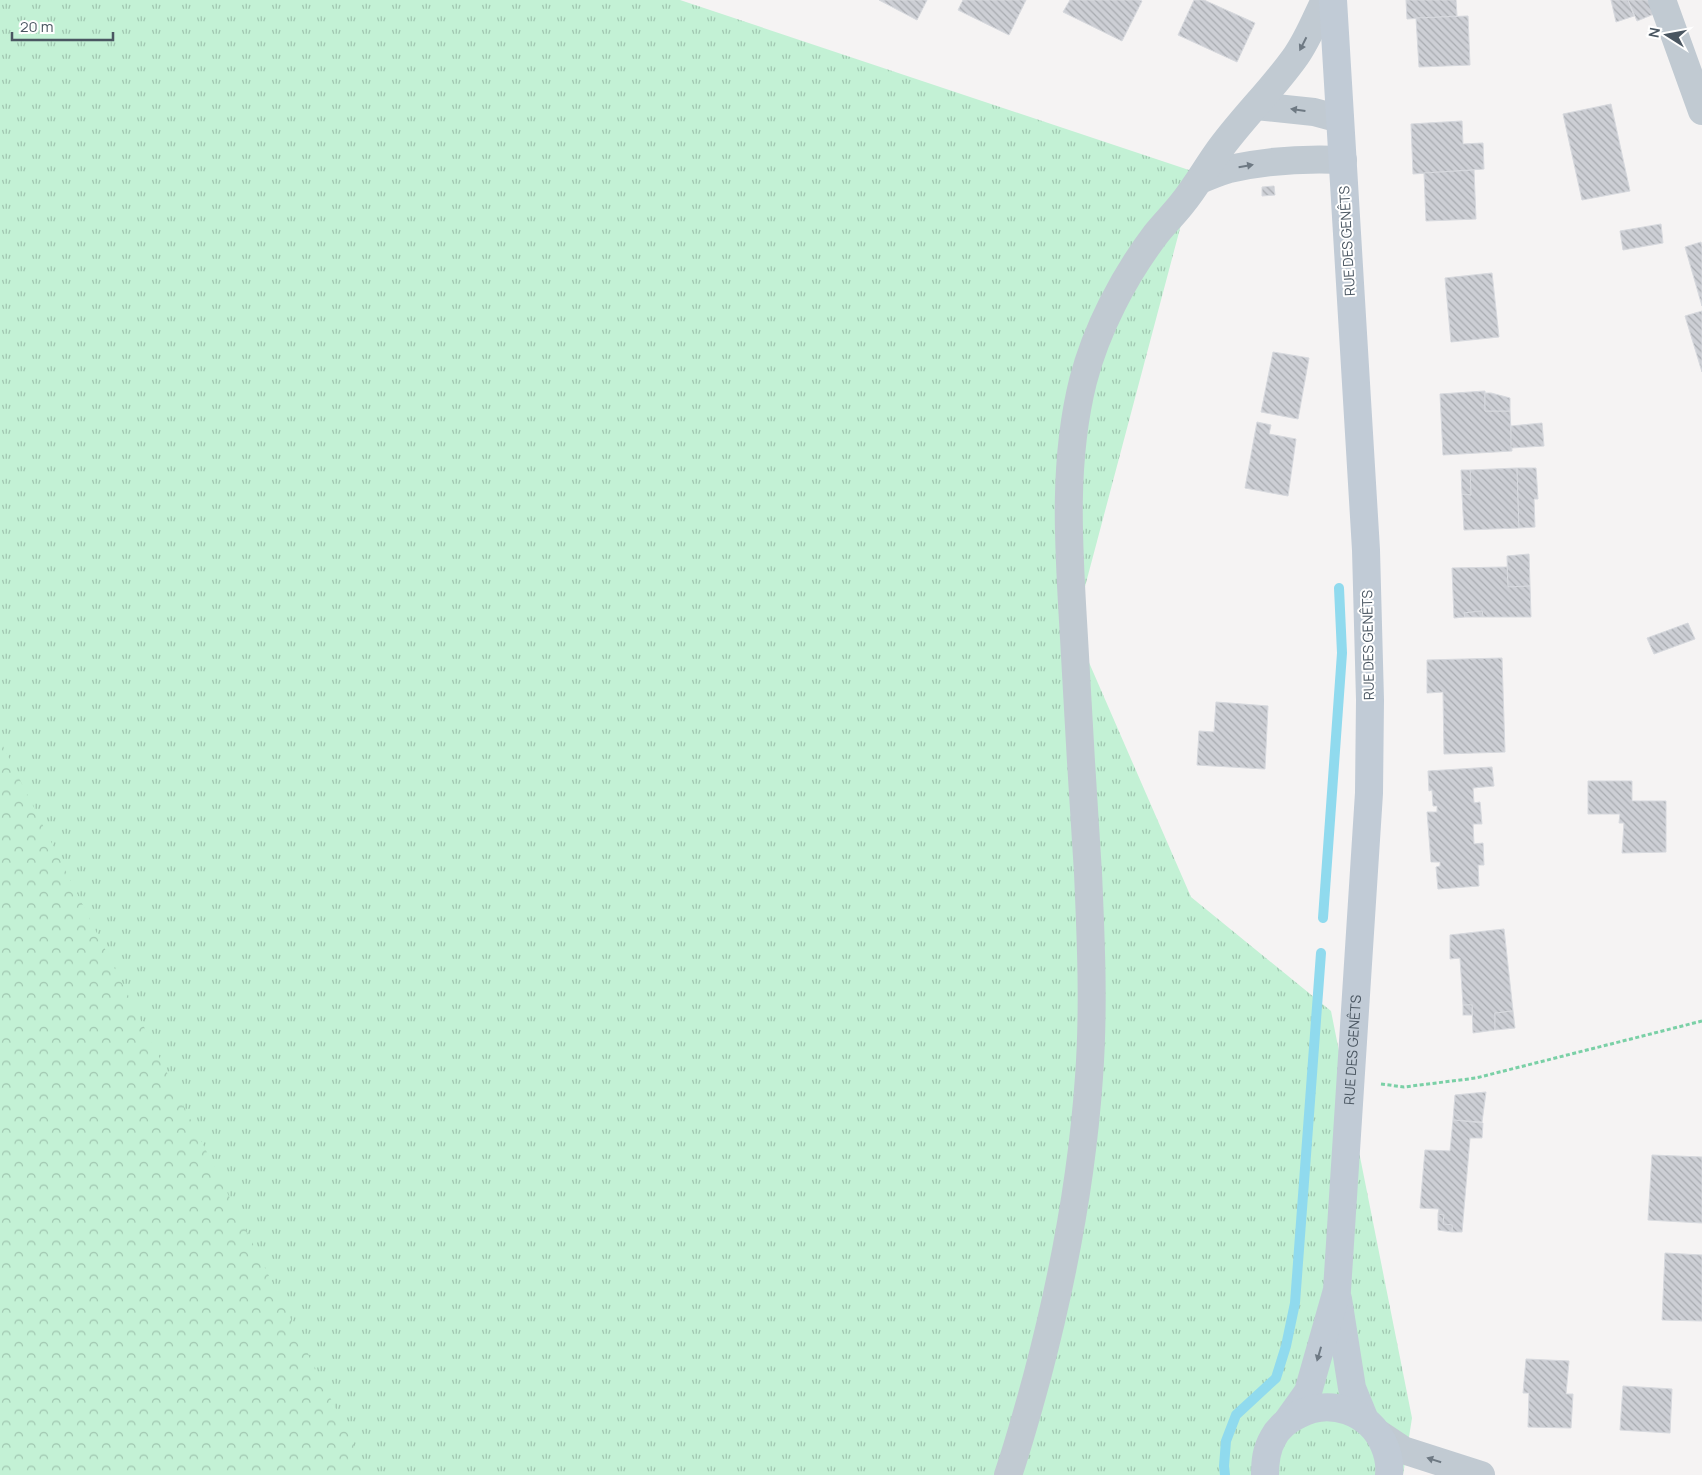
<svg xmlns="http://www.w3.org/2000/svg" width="1702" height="1475" font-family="Manrope,sans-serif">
	<defs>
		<pattern id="grass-tufts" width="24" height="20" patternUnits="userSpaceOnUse" patternTransform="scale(1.25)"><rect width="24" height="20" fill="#c3f1d5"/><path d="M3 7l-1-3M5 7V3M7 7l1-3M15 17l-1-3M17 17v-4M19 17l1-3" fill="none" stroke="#a0c6b0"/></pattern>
		<pattern id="forest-crowns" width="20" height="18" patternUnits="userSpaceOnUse" patternTransform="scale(1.25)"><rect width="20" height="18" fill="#c3f1d5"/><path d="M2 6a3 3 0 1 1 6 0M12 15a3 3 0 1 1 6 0" fill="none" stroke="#a0c6b0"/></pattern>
		<pattern id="building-back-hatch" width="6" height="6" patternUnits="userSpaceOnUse" patternTransform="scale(1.25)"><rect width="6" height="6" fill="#cdcfd5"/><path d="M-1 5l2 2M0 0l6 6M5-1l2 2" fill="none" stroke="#a8abb0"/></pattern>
	</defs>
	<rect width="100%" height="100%" fill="#f5f3f3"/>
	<polygon fill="url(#grass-tufts)" points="0,0 680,0 1195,172 1074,628 1191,897 1331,1011 1412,1418 1403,1475 0,1475"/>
	<polygon fill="url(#forest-crowns)" points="0,740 369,1475 0,1475"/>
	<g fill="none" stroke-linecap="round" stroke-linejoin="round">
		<g stroke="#90daee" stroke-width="10">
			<polyline points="1323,918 1342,653 1339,588"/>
			<polyline points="1225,1475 1224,1466 1226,1441 1236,1415 1276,1378 1286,1346 1295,1303 1321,953"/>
		</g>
	</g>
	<g fill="url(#building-back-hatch)" stroke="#d7d9de">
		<polygon points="879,0 927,0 917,20"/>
		<polygon points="963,0 1026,0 1009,35 958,10"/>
		<polygon points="1070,0 1139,0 1142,1 1122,41 1063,12"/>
		<polygon points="1194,0 1204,0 1255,23 1237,62 1178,35"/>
		<polygon points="1406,0 1456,0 1457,16 1407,19"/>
		<polygon points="1611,0 1628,0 1634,16 1616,22"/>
		<polygon points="1628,0 1649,0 1654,14 1637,21"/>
		<polygon points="1468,16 1470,65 1419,67 1416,18"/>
		<polygon points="1611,104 1630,191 1582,200 1563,114"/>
		<polygon points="1462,121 1463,144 1483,143 1484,169 1413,174 1411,124"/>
		<polygon points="1474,170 1476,219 1426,221 1424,173"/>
		<polygon points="1274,186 1275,195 1262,196 1262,187"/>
		<polygon points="1661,224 1663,243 1623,250 1620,231"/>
		<polygon points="1701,242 1702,247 1702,306 1685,247"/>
		<polygon points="1492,273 1499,337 1451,342 1445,278"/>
		<polygon points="1702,311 1702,372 1685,316"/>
		<polygon points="1273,352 1309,358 1298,419 1261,412"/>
		<polygon points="1485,391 1485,411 1510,411 1512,451 1443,455 1440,394"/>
		<polygon points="1485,393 1491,393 1510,398 1510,411 1485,411"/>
		<polygon points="1257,422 1271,425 1269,434 1296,439 1288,496 1245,488"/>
		<polygon points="1542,423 1544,446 1511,448 1511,426"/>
		<polygon points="1517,468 1519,528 1464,530 1462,494 1471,495 1470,470"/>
		<polygon points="1517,468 1536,468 1538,499 1534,499 1535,527 1519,528"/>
		<polygon points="1461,470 1470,470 1471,495 1462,494"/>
		<polygon points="1529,554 1530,586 1508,587 1507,556"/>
		<polygon points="1507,567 1508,587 1530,586 1531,617 1483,617 1482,611 1464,613 1465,617 1454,618 1452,568"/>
		<polygon points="1482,611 1483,617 1465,617 1464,613"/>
		<polygon points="1688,623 1695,639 1654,654 1647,638"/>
		<polygon points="1502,658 1505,752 1444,754 1443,692 1427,693 1427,660"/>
		<polygon points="1216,702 1268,706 1265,769 1197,765 1199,731 1214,732"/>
		<polygon points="1492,767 1494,786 1473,788 1474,803 1480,802 1482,824 1473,824 1474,844 1483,843 1484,865 1478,865 1479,886 1438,889 1436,867 1440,866 1440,862 1431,862 1427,812 1437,812 1437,806 1433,806 1432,790 1429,791 1428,771"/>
		<polygon points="1588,781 1632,781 1632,801 1666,801 1666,852 1622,853 1624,823 1619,823 1620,814 1588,814"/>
		<polygon points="1504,929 1513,1011 1495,1013 1495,1030 1473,1033 1472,1005 1463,1005 1460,958 1450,959 1450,935"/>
		<rect x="1463" y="1005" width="9" height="10"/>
		<polygon points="1513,1011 1515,1028 1495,1030 1495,1013"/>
		<polygon points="1486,1092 1482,1122 1453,1120 1455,1095"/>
		<polygon points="1453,1120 1483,1123 1482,1138 1470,1138 1462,1232 1452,1232 1452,1225 1443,1224 1444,1215 1438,1214 1439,1209 1420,1208 1425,1150 1450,1151"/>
		<polygon points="1652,1155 1702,1157 1702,1223 1648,1220"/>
		<polygon points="1438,1214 1444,1215 1443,1224 1452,1225 1452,1232 1438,1230"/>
		<polygon points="1665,1253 1702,1255 1702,1321 1662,1320"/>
		<polygon points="1526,1359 1569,1361 1566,1394 1573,1394 1571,1428 1528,1427 1529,1393 1523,1393"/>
		<polygon points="1623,1386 1672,1389 1670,1433 1620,1430"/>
	</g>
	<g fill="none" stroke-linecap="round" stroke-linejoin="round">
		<polyline stroke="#7ad0a6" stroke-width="3" stroke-dasharray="4 2.5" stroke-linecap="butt" points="1381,1084 1404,1087 1476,1078 1702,1021"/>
		<g stroke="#c1cad2" stroke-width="28">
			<polyline points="1662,0 1702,111"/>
			<polyline points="1379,1434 1403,1450 1481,1475"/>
		</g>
		<g stroke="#c1cad2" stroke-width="28">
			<polyline points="1256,106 1314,112 1340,119"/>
			<path d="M 1200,180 C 1209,176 1219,172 1229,169 C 1266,161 1305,158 1343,160"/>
			<path d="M 1008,1475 C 1019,1443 1028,1410 1037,1377 C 1063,1279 1082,1178 1089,1077 C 1094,1009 1091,941 1088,873 C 1083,795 1078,716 1074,638 C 1069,552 1062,465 1083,381 C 1096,330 1124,276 1156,234 C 1164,224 1173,215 1181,205 C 1195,188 1205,170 1217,153 C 1241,119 1272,90 1296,56 C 1308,39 1316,18 1325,0"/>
		</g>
		<g stroke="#c1cbd6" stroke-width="28">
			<polyline points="1338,1299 1352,1388 1365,1420"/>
			<path id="s1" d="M 1288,1420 L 1308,1392 L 1337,1290 L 1369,793 L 1370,700 L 1366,550 L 1333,0"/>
			<path d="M 1265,1475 C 1265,1462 1266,1450 1273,1438 C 1278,1428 1288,1420 1298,1415 C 1330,1397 1370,1412 1384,1445 C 1388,1454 1390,1465 1389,1475"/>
		</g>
	</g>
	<defs><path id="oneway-solid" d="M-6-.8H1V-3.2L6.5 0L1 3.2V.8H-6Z" transform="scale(1.25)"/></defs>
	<g fill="#6e7983">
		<use href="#oneway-solid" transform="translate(1303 44) rotate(117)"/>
		<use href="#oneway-solid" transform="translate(1298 110) rotate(-172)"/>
		<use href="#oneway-solid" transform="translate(1246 166) rotate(-10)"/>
		<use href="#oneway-solid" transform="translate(1434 1460) rotate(-162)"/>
	</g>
	<use fill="#6e7984" href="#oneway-solid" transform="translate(1319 1354) rotate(106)"/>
	<g text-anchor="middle" stroke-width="4" stroke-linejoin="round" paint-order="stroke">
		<g font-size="14" fill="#4a5661" stroke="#fff">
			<text transform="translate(1347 241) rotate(-93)" y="5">RUE DES GENÊTS</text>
			<text transform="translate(1368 645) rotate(-91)" y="5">RUE DES GENÊTS</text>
			<text dy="5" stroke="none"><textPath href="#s1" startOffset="381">RUE DES GENÊTS</textPath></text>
		</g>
	</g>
	<g transform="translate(1667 35) rotate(281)" stroke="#ffffff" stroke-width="4" paint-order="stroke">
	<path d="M0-4L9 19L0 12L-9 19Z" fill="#4a5661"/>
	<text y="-8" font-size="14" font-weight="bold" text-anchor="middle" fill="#4a5661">N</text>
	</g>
	<path d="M12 32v8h101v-8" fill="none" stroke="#4a5661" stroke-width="2.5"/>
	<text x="20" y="32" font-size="15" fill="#4a5661" stroke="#ffffff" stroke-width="4" paint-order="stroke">20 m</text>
</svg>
